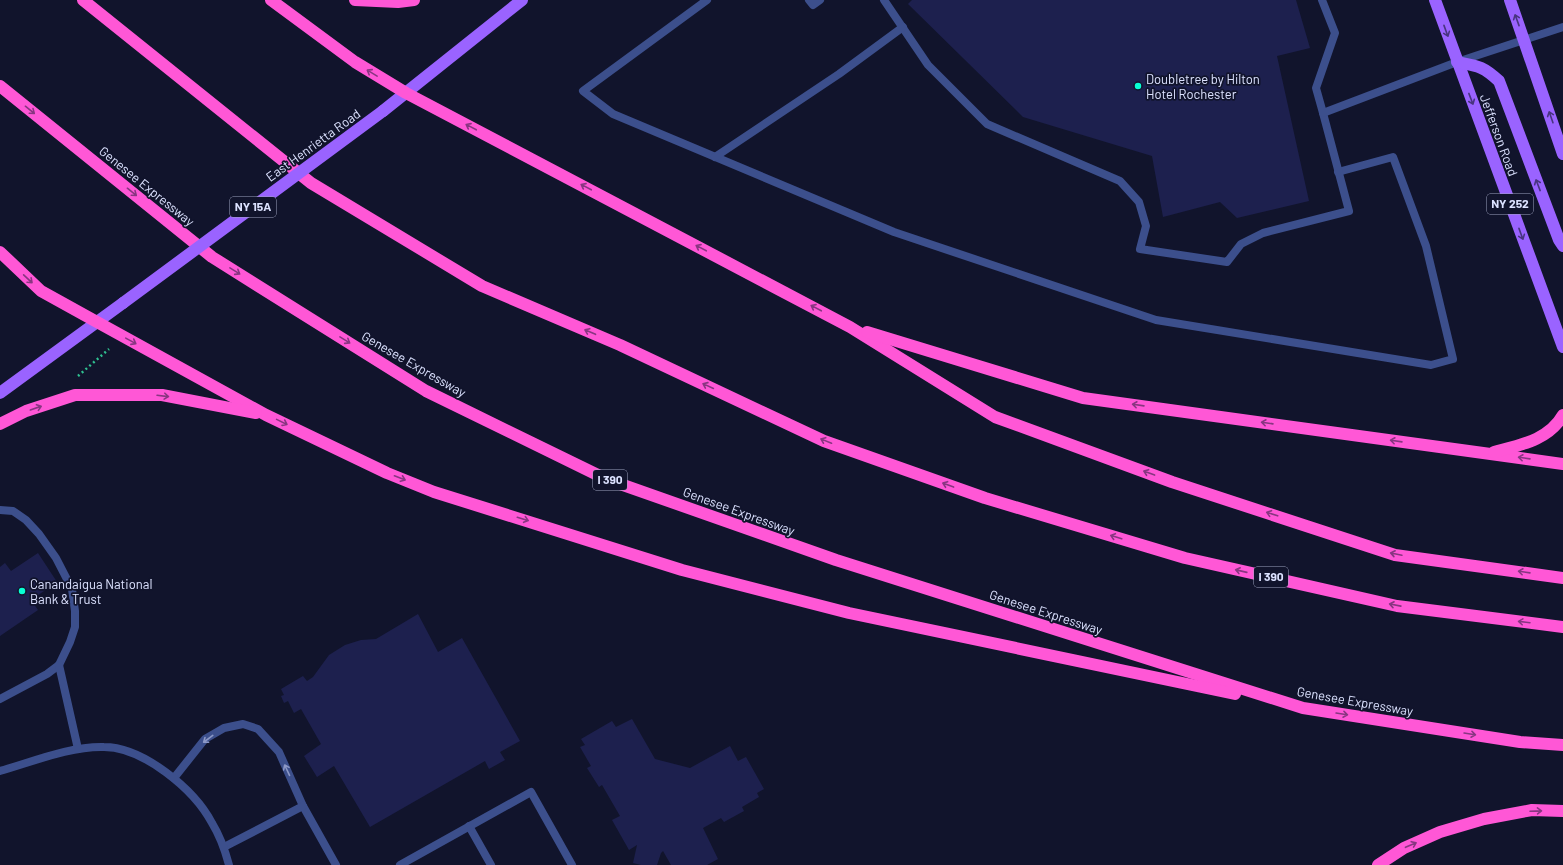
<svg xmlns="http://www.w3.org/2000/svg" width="1563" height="865" font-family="Barlow,sans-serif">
	<rect width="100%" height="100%" fill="#11142c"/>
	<g fill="#1d204e">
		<polygon points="912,0 1296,0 1310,48 1277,56 1309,201 1237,218 1220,202 1163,217 1152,156 1023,117 908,4"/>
		<polygon points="38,553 57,582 31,600 38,610 0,636 0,567 5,563 11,571"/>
		<polygon points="418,614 438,652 462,638 520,741 500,752 505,760 489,769 485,761 370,827 334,766 317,777 304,756 321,744 301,709 294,713 288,701 284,703 281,696 284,695 281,689 303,676 307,681 313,677 329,655 345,645 361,640 376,639"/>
		<polygon points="632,719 655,759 690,768 730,746 738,761 746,757 764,789 757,793 759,797 742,807 744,811 724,822 721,818 703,828 718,859 707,865 671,865 663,851 661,853 657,865 641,865 633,863 637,845 629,850 612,820 620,816 602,785 599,787 587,768 591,766 580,747 585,745 581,739 612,721 616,727"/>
	</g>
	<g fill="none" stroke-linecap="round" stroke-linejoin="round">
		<polyline stroke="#2fc090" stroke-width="2.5" stroke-dasharray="2 3" stroke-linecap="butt" points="78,376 109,349"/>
		<g stroke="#3c4f8c" stroke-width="8">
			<polyline points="707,0 583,91 613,114 894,232 1156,320 1431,365 1453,359 1426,246 1393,157 1338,172"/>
			<polyline points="809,0 813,5 820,0"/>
			<polyline points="884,0 928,65 987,124 1120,181 1139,202 1146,226 1140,249 1227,262 1241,244 1263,233 1349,211 1323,113"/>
			<polyline points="1322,0 1335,33 1316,88 1323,113 1457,62 1563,27"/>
			<polyline points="715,157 839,74 903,27"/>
			<polyline points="0,510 13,511 26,520 39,534 56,558 72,589 75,611 75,627 70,642 59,665 47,674 0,699"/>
			<polyline points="59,665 78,749"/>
			<polyline points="174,778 205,739 224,728 243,724 258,729 279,752 303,806 336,865"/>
			<polyline points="469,826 491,865"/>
			<polyline points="224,847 303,806"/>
			<polyline points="400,865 531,792 572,865"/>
		</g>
		<path stroke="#3c4f8c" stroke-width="8" d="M 0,771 C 32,762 70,746 104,747 C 143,747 194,789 212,823 C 220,836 225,850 229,865"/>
		<g stroke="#9a63ff" stroke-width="12">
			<polyline points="1435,0 1563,347"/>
			<polyline points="1510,0 1563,154"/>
			<path d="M 1457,62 C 1478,66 1483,66 1499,81 L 1559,240 L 1563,246"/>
			<polyline points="383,111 522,0"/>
			<polyline points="0,393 123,303"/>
		</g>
		<g stroke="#ff57d6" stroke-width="12">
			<polyline points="83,0 311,183 482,286 620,345 824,441 985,498 1185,558 1397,606 1563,627"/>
			<polyline points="271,0 355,62 406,93 850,327 995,417 1172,482 1395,555 1563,578"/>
			<polyline points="355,0 398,2 414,0"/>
			<polyline points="0,86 212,257 426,391 606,479 836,560 1303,708 1520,742 1563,745"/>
			<polyline points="0,252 41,291 97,322 266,415 387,473 434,492 682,570 849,613 1235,694"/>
			<polyline points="867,332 1083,398 1563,464"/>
			<polyline points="0,424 26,411 75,395 162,395 256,413"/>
			<path d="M 1494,452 C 1520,445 1549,440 1563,415"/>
			<polyline points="1378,865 1404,848 1440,832 1484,819 1532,810 1563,811"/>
		</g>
		<polyline stroke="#9a63ff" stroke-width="12" points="123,303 383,111"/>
	</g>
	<defs><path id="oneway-shaft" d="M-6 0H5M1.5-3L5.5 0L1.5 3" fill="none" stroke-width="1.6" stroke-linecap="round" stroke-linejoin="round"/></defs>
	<g stroke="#483480">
		<use href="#oneway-shaft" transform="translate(1517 20) rotate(-110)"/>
		<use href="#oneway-shaft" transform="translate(1446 31) rotate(70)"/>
		<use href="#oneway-shaft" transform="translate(1471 99) rotate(69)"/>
		<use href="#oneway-shaft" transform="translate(1551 117) rotate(-109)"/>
		<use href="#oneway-shaft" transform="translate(1538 185) rotate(-111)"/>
		<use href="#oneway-shaft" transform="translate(1521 234) rotate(70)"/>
	</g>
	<g stroke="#883681">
		<use href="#oneway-shaft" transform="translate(372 73) rotate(-149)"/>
		<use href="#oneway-shaft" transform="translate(30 110) rotate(39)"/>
		<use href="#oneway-shaft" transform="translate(471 127) rotate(-152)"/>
		<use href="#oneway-shaft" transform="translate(586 187) rotate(-152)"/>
		<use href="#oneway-shaft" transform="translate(132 192) rotate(39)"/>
		<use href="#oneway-shaft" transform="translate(701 248) rotate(-152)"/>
		<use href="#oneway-shaft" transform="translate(235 271) rotate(32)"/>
		<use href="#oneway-shaft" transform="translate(28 279) rotate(43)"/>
		<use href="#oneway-shaft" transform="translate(816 308) rotate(-152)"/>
		<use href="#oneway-shaft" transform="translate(590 332) rotate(-157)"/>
		<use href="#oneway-shaft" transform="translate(345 340) rotate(32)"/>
		<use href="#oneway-shaft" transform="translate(131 341) rotate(29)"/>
		<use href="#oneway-shaft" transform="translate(708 386) rotate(-155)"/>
		<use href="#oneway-shaft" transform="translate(163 396) rotate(7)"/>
		<use href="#oneway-shaft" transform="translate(1138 405) rotate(-172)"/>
		<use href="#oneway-shaft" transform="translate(36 408) rotate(-19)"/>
		<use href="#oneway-shaft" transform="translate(282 422) rotate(26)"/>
		<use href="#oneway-shaft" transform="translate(1267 423) rotate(-172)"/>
		<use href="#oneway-shaft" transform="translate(826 441) rotate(-158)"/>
		<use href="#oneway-shaft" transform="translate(1396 441) rotate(-172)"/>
		<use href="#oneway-shaft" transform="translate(1524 458) rotate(-172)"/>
		<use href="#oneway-shaft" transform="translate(1149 473) rotate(-160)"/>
		<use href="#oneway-shaft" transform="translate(400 478) rotate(21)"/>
		<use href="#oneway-shaft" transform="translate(948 485) rotate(-160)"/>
		<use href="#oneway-shaft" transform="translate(1272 514) rotate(-162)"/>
		<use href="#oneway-shaft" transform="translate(523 519) rotate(17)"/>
		<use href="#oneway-shaft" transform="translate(1116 537) rotate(-163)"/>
		<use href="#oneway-shaft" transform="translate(1396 554) rotate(-168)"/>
		<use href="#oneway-shaft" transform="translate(1241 571) rotate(-167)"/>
		<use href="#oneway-shaft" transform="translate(1524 572) rotate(-172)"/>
		<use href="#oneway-shaft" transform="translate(1395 605) rotate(-169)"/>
		<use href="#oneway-shaft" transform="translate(1524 622) rotate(-173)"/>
		<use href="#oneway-shaft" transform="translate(1342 714) rotate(9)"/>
		<use href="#oneway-shaft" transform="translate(1470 734) rotate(9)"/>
		<use href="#oneway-shaft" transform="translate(1536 811) rotate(-2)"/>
		<use href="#oneway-shaft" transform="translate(1411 845) rotate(-23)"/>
	</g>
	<g stroke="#8c98c6">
		<use href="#oneway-shaft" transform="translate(208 739) rotate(143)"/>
		<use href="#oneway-shaft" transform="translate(287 770) rotate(-115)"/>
	</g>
	<g fill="#08ffd4" stroke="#11142c" stroke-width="1.5">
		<circle cx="1138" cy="86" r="4"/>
		<circle cx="22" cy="591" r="4"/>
	</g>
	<g text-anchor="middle" stroke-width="3.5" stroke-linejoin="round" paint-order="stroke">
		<g fill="#11142c" stroke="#9fa4c0" stroke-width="1">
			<rect x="1487" y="194" width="46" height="20" rx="3"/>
			<rect x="230" y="197" width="46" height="20" rx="3"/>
			<rect x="593" y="470" width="34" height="20" rx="3"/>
			<rect x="1254" y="567" width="34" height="20" rx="3"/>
		</g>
		<g font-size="12" font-weight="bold" fill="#dce2ff">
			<text x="1510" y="208">NY 252</text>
			<text x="253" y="211">NY 15A</text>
			<text x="610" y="484">I 390</text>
			<text x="1271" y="581">I 390</text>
		</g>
		<g font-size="13" fill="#dce2ff" stroke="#11142c" text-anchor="start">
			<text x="1146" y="84">Doubletree by Hilton<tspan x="1146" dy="15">Hotel Rochester</tspan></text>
			<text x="30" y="589">Canandaigua National<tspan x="30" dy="15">Bank &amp; Trust</tspan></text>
		</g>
		<g font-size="13" fill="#dce2ff" stroke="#11142c">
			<text transform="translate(1499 135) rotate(70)" y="5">Jefferson Road</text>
			<text transform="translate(313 145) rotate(-36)" y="5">East Henrietta Road</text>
			<text transform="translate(147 186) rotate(39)" y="5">Genesee Expressway</text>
			<text transform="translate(414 364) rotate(30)" y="5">Genesee Expressway</text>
			<text transform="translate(739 511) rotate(20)" y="5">Genesee Expressway</text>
			<text transform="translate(1046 612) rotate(18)" y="5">Genesee Expressway</text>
			<text transform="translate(1355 701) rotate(10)" y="5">Genesee Expressway</text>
		</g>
	</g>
</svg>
